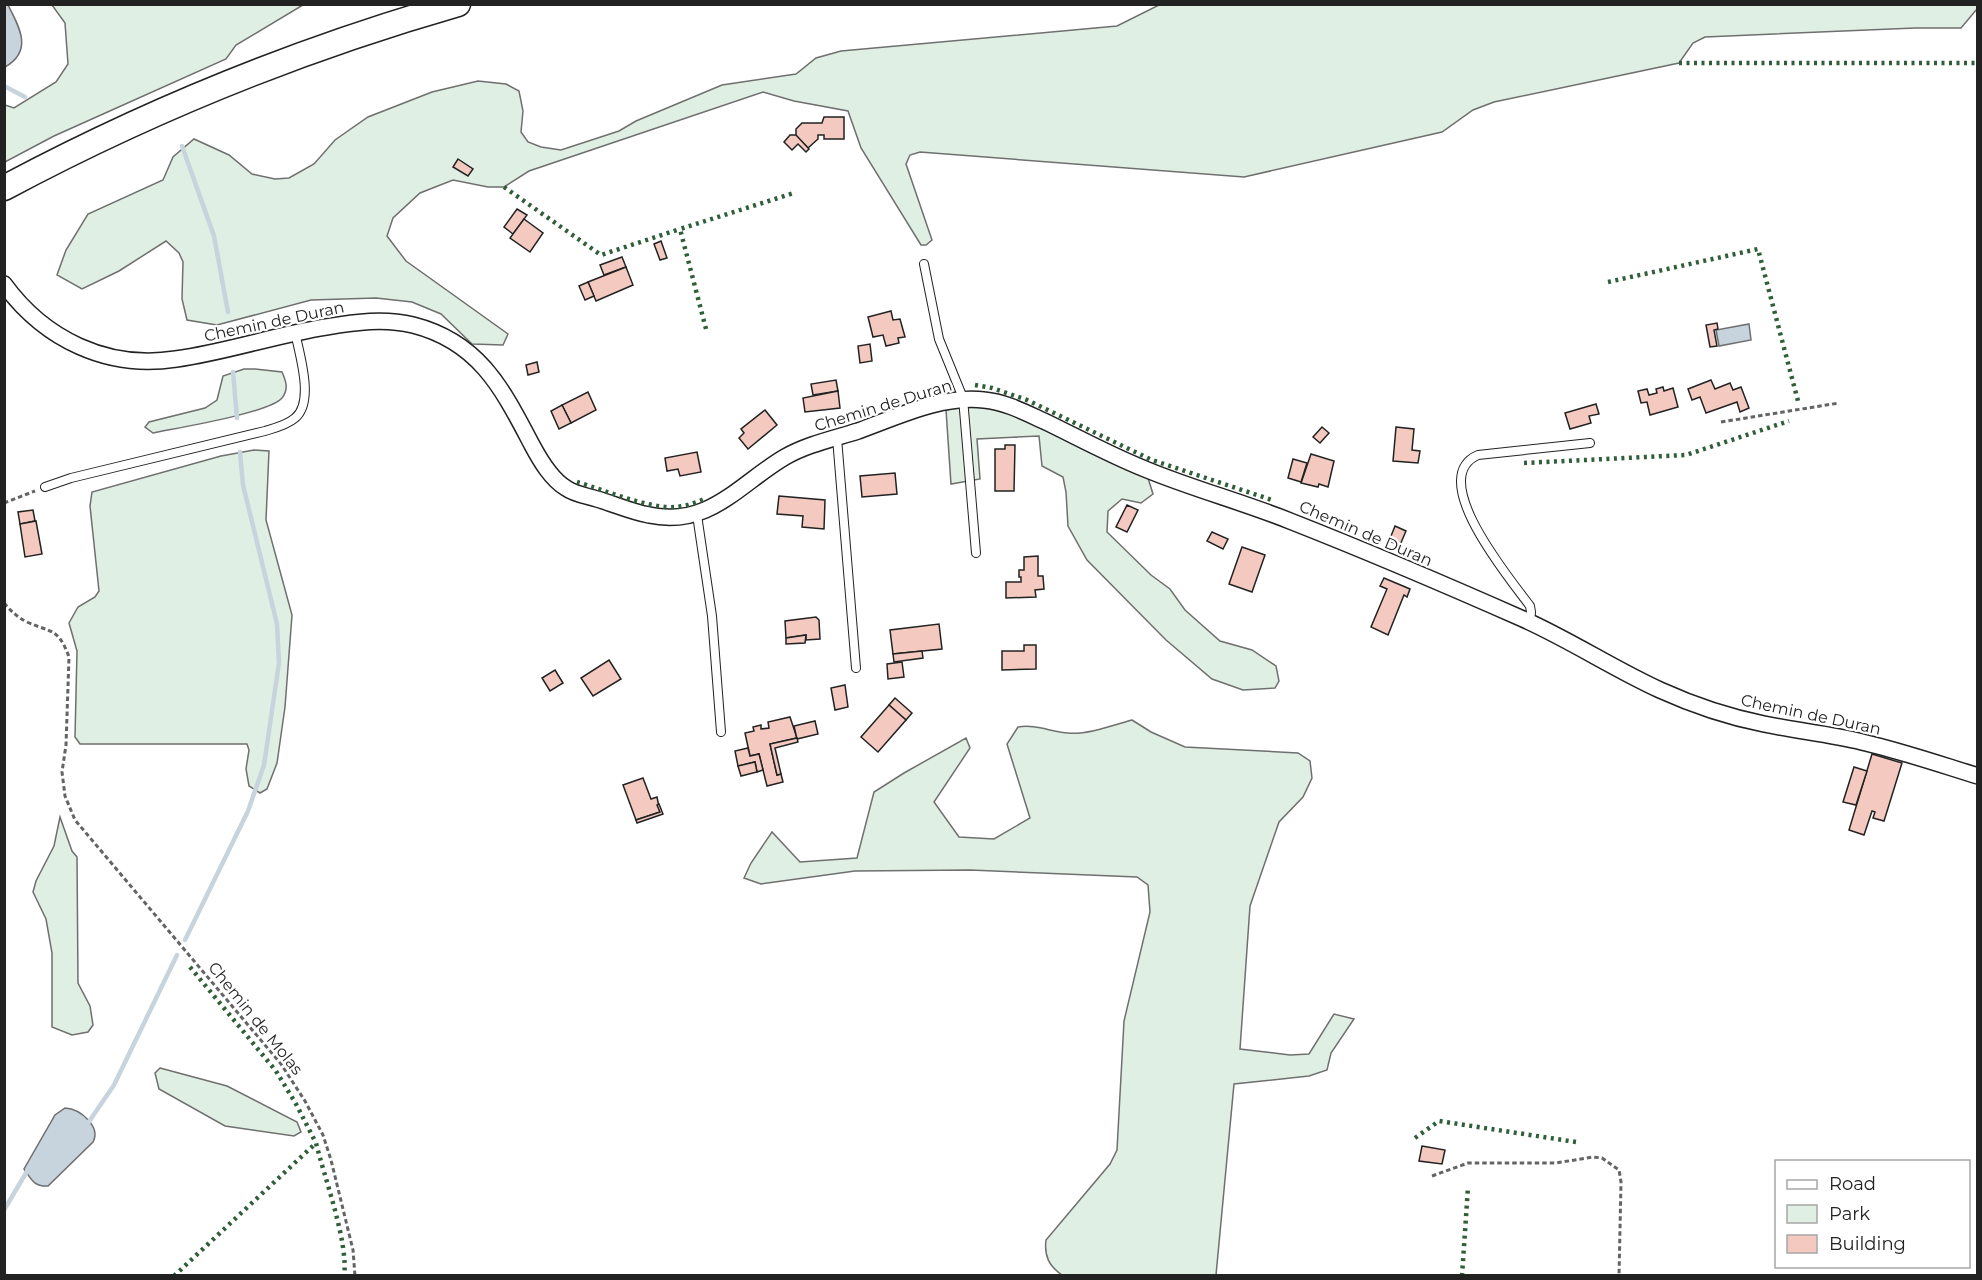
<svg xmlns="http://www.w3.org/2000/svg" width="1982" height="1280" font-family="Montserrat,sans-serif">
	<rect width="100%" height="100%" fill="#fff"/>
	<g fill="#e0efe3" stroke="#6f6f6f" stroke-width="1.5">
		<polygon points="52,5 303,5 236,45 226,59 54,136 5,162 5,105 14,108 56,82 68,64 65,23"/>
		<polygon points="1159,5 1977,5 1977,9 1961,28 1915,28 1705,37 1693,43 1679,63 1494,102 1473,110 1442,132 1244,177 920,152 910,155 906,164 932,240 926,245 921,245 861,148 848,111 794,101 763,92 529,171 504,187 488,187 453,180 420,193 393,218 387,236 406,261 508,334 503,345 472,344 441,314 412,302 376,298 311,300 217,325 187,320 182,299 183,262 179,253 166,241 119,271 82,289 57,275 66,250 88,214 163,180 173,157 194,139 229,155 252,174 275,179 289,178 314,164 335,140 368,117 432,92 478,81 506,84 519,91 523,111 521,132 528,142 541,147 561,150 619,131 636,121 722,85 796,74 816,58 841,51 1117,26"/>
		<path d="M 244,369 L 255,369 L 282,372 C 286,381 289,389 282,398 C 269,413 177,428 153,433 L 145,427 L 149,422 L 205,408 L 217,400 L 223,376 Z"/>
		<polygon points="975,406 994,408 1017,415 1148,478 1153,494 1141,503 1122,499 1108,511 1107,532 1151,575 1170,589 1185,610 1220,641 1252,650 1276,666 1279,681 1275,688 1243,690 1212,679 1166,640 1087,560 1068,526 1066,492 1063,477 1042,466 1039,436 977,439 980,479 951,484 946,410"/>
		<polygon points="254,450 269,451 266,520 292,615 285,707 277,763 267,789 260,793 249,786 246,769 249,750 247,744 80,744 75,737 77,651 69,623 78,607 95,597 99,591 90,506 92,492 221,456"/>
		<path d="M 1132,720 L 1151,732 L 1185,747 L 1298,753 L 1310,761 L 1312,778 L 1303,797 L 1279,822 L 1250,906 L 1240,1049 L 1290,1055 L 1309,1054 L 1334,1014 L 1354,1019 L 1331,1053 L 1327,1070 L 1309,1076 L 1234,1084 L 1216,1275 L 1062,1275 C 1049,1266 1044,1256 1046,1240 L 1110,1164 L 1117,1150 L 1124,1021 L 1150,912 L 1148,885 L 1137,877 L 970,870 L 855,871 L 761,884 L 744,878 L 751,863 L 772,832 L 800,862 L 857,858 L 874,792 L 904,773 L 966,738 L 970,748 L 934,802 L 959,837 L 994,839 L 1030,818 L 1007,744 L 1018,727 C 1036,724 1051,732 1068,733 C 1087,735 1114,725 1132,720 Z"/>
		<polygon points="60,817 72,851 77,857 78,983 90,1006 93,1025 88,1032 72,1035 52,1027 52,953 46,919 33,892 36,881 54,846"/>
		<polygon points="160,1068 227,1086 297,1122 301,1132 294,1136 225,1126 159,1089 155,1073"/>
	</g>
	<g fill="#c7d3dd" stroke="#6f6f6f" stroke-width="1.5">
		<path d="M 5,4 L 8,5 C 20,28 33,51 5,67 Z"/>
		<polygon points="1749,324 1751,340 1719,346 1716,330"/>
		<path d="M 65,1108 C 81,1109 101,1127 93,1142 L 48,1186 C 34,1187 31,1179 24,1169 L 55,1115 Z"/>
	</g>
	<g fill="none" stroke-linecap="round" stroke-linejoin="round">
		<g stroke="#c7d3dd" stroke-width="4.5">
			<polyline points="4,86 25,97"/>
			<polyline points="182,146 214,236 228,312"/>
			<polyline points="233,372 237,418"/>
			<polyline points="185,940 248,811 264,765 279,663 277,624 243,485 240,452"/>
			<polyline points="86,1126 114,1085 177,955"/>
			<polyline points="4,1210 29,1168"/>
		</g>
	</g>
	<g fill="#f3c9c0" stroke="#222" stroke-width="1.5">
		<polygon points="824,117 844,117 844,139 824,139 824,135 818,135 818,139 808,148 796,136 796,129 802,123 822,123"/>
		<polygon points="790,135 796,135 809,149 806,152 798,144 792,150 784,142"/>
		<polygon points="458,159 473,169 468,176 453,167"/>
		<polygon points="517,209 527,215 513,234 504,227"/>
		<polygon points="524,219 543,233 530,252 510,238"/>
		<polygon points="661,241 667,258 660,260 654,244"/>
		<polygon points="622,257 626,267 604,275 600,265"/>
		<polygon points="626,267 633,285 596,301 588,282"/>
		<polygon points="588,282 594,296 585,300 579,286"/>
		<polygon points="891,311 893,320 900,319 905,337 898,338 899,343 886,346 883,335 873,337 868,317"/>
		<polygon points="1717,323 1718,329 1714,330 1717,346 1710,347 1706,325"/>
		<polygon points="870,344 872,361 860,363 858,346"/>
		<polygon points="537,362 539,372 528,375 526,365"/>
		<polygon points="836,380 838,391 813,395 811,384"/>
		<polygon points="1711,380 1715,389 1730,383 1733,390 1741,387 1749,408 1740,412 1737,402 1706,413 1700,397 1692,400 1688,389"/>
		<polygon points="1663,387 1664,391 1673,388 1678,407 1650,415 1647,402 1641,403 1638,391 1647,389 1649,395 1657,393 1656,389"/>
		<polygon points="838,391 840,408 805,412 803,398"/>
		<polygon points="588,392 596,410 571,423 562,405"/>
		<polygon points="1596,404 1599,414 1589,416 1591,423 1570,429 1565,413"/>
		<polygon points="562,405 571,423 559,429 551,411"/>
		<polygon points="765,410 777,425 748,449 739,438 744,433 741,429"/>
		<polygon points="1322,427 1329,433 1320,443 1313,437"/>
		<polygon points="1396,427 1414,429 1412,450 1420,451 1418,463 1393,461"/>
		<polygon points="1005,445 1015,445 1014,491 995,491 995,449 1005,449"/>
		<polygon points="697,452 701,472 680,476 678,469 667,471 665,458"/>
		<polygon points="1311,454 1334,461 1328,487 1319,484 1318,487 1301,483"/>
		<polygon points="1293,459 1307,463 1301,482 1288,478"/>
		<polygon points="895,473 897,494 862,497 860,476"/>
		<polygon points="779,496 825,500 824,529 802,527 803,516 777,514"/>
		<polygon points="1127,505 1138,510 1127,532 1116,527"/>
		<polygon points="33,510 35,521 20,524 18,512"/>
		<polygon points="36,521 42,554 25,557 20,524"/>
		<polygon points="1395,526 1406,531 1400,545 1389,541"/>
		<polygon points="1212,532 1228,539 1223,549 1207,541"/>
		<polygon points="1242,547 1265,555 1252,592 1229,584"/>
		<polygon points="1038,556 1038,576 1043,576 1044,589 1035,590 1036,597 1006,598 1006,582 1021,582 1021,577 1019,577 1019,570 1024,570 1024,557"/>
		<polygon points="1384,578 1410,589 1407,597 1404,595 1388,635 1371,627 1387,589 1380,586"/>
		<polygon points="816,617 819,620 820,639 806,640 806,635 786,638 785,621"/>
		<polygon points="939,624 942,649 893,654 890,630"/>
		<polygon points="806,635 805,643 786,644 786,638"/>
		<polygon points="1024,645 1036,645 1036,669 1002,670 1002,651 1024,651"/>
		<polygon points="922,651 923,658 894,662 893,654"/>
		<polygon points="609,660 621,679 593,696 581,678"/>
		<polygon points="902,662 904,677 888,679 887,664"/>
		<polygon points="555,670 563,683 550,691 542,678"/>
		<polygon points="845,685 848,707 835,710 831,688"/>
		<polygon points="895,698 912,713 906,720 889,705"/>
		<polygon points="889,705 906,720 878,752 861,737"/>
		<polygon points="790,717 797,738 770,744 777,775 781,774 783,782 767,786 759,754 750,756 745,733 754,731 753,727 761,725 761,729 769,728 768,722"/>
		<polygon points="815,721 818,734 797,739 794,726"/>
		<polygon points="797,738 798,742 775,748 781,774 777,775 770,744"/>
		<polygon points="748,748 750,756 759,754 763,770 757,772 755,762 738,766 735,751"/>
		<polygon points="1872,754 1902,763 1884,821 1873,818 1875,812 1872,811 1864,835 1849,830"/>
		<polygon points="755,762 757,772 741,776 738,766"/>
		<polygon points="1854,767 1867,771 1856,805 1843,802"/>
		<polygon points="643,778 651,799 657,797 660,812 636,820 623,785"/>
		<polygon points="659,804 663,814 637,823 636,820 660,812 657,805"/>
		<polygon points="1422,1146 1445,1150 1442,1164 1419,1161"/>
	</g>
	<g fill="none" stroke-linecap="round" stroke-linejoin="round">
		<defs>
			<g id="service">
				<polyline points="924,264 939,339 963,398 976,553"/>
				<polyline points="837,438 856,668"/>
				<path d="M 45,487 L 71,478 L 265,431 C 275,428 287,425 295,418 C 315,402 299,353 295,332"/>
				<polyline points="697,515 712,616 721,732"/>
				<path d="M 1530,622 L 1531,612 L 1530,606 C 1511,580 1425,478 1478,455 L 1590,443"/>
			</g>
			<path id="minor" d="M 4,284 C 44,339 107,370 176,359 C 227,352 275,335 326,327 C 356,322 384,318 413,325 C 480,342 503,390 532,445 C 540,460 551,479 566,488 C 574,494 587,496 597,499 C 614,504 632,512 649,515 C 709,528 739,484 785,457 C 808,444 833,439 858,431 C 897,417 942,395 984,400 C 1006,402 1026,413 1046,422 C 1079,438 1112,456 1145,469 C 1193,489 1243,502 1290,521 C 1369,552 1446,585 1523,619 C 1570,640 1614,669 1660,690 C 1693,705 1729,717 1764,724 C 1797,731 1830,734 1862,742 C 1901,751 1939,764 1978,776"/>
			<path id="trunk" d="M 4,188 C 148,111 301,49 458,4"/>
		</defs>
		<use href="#service" stroke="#222" stroke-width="10"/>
		<use href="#minor" stroke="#222" stroke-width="18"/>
		<use href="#trunk" stroke="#222" stroke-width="27"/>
		<g stroke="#646464" stroke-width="3" stroke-dasharray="4.5 3" stroke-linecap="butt">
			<polyline points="1721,422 1839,403"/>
			<polyline points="4,503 35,491"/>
			<path d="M 4,603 C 11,611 17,617 27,622 C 51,633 58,627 69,657 L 66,745 L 62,772 L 65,796 L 75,820 L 281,1064 L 305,1101 L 323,1135 L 331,1160 L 353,1250 L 355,1276"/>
			<polyline points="1432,1176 1468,1163 1556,1163 1593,1157 1602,1158 1619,1170 1621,1182 1619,1276"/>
		</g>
		<use href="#service" stroke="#fff" stroke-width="8"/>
		<use href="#minor" stroke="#fff" stroke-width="15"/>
		<use href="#trunk" stroke="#fff" stroke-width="24"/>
		<g stroke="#2f5e38" stroke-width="4.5" stroke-dasharray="3 4.5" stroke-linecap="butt">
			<polyline points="1679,63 1978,63"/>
			<polyline points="504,187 601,255 680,229"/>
			<polyline points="1608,282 1758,249 1798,401"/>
			<polyline points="706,329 680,229 794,193"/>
			<polyline points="975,385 992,388 1027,400 1152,460 1272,500"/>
			<polyline points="1524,463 1686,455 1789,421"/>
			<path d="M 577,482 C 604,490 649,509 676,507 C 687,506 697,502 707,498"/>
			<polyline points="190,967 276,1071 296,1104 316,1143"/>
			<polyline points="1415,1138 1439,1121 1576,1142"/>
			<path d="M 174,1276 L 316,1143 C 324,1176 349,1244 344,1276"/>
			<polyline points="1462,1276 1468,1187"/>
		</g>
	</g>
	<g text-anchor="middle" stroke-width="4.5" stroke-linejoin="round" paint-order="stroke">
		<g font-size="16" fill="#222" stroke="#fff">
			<text transform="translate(274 321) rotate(-12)" y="6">Chemin de Duran</text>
			<text transform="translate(883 405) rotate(-17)" y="6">Chemin de Duran</text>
			<text transform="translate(1366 533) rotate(23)" y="6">Chemin de Duran</text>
			<text transform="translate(1811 714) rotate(12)" y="6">Chemin de Duran</text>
			<text transform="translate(256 1018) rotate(51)" y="6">Chemin de Molas</text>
		</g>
	</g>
	<rect width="1982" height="1280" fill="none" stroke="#222222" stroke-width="12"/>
	<rect x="1775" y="1160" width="195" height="108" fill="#ffffff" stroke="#a7a7a7" stroke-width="1.5"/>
	<rect x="1787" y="1180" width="30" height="9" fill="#ffffff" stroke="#a7a7a7" stroke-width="1.5"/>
	<text x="1829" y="1190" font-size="18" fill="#222222">Road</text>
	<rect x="1787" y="1205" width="30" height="18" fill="#e0efe3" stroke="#a7a7a7" stroke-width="1.5"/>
	<text x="1829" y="1220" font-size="18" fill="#222222">Park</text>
	<rect x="1787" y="1235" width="30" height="18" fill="#f3c9c0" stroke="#a7a7a7" stroke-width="1.5"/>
	<text x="1829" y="1250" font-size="18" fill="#222222">Building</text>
</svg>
